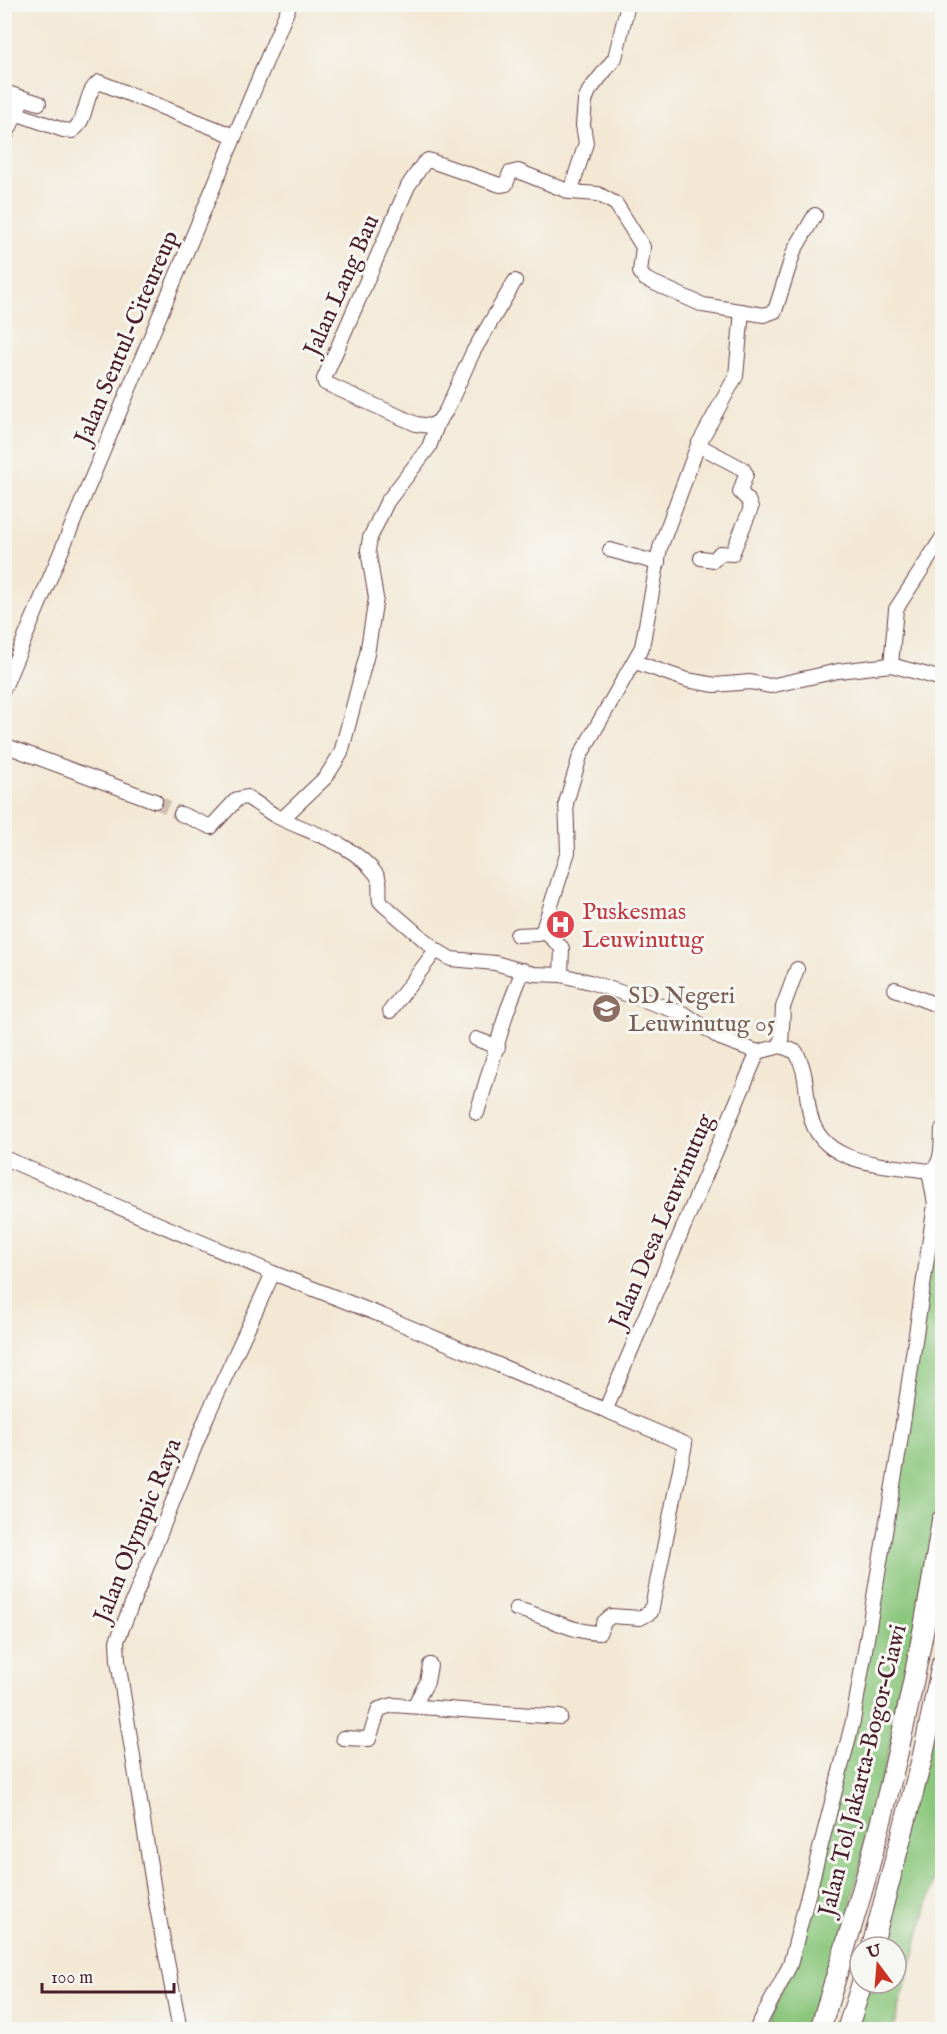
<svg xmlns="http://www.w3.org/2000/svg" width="947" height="2034" font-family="'IM FELL English',serif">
	<rect width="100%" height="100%" fill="#f6f6f2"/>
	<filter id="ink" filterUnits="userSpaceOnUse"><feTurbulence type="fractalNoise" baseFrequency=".0167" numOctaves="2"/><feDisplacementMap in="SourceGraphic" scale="12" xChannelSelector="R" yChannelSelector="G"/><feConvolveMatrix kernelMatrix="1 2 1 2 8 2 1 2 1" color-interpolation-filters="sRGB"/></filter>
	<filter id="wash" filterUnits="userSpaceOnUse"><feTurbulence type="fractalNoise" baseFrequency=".008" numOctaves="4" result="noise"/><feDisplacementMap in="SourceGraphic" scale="24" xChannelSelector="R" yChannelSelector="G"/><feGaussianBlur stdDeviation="1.35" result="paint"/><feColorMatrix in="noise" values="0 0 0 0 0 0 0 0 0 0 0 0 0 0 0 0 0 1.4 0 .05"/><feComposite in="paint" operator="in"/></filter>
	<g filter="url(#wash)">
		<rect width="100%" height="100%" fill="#f3e8d4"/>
		<g fill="#8ac67b" stroke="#6a7253" stroke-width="1.5">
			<polygon points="942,1147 942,1518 937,1557 820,2029 768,2030 790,1965 855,1711 929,1252"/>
			<polygon points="942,1662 942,1853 893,2029 847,2030 862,1983 896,1983 896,1947 872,1947"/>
		</g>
	</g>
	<g filter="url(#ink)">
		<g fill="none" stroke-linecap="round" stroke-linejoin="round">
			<polyline stroke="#d1c0b2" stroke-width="14" stroke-dasharray="14 7" stroke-linecap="butt" points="155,801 181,814"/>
			<defs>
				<g id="minor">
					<polyline points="4,92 39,103"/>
					<path d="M 15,113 L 63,130 L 72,131 C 89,120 83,93 99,82 L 234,136"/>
					<polyline points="4,140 23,98"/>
					<polyline points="570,192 586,143 583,125 585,101 589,91 615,58 628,4"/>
					<polyline points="515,281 473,352 446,411 438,422 430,426 416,424 325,383 324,379 408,186 423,164 428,160 500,185 506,184 510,173 518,171 570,192 598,194 616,204 643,247 640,272 645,279 703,305 764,315 775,311 794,251 815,215"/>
					<polyline points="698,445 743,469 746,474 740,492 748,500 751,508 732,554 720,553 714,560 701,558"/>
					<polyline points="610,550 658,563"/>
					<polyline points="635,662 687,680 715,685 750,682 770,686 838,671 891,665 942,679"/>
					<polyline points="891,665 896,609 942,538"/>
					<polyline points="4,688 290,4"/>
					<polyline points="4,745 155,801"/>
					<path d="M 181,814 L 211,827 L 237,799 L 247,797 C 256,803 265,809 274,815 C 308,833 351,841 376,874 C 382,882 378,892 380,901 L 385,906 L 436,950 L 451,959 L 495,963 L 534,974 L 561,975 L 590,982 L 685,1014 L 720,1038 L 758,1052"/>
					<polyline points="283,818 326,777 341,753 367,654 376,598 368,550 370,538 387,502 429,447 438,422"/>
					<polyline points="543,930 562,948 561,975"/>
					<polyline points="517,935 539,934 543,930 568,852 566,803 580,756 642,647 660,548 698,445 736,376 742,311"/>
					<polyline points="895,989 942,1007"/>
					<polyline points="390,1011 436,950"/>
					<polyline points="476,1039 498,1047"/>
					<polyline points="781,1046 783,1007 797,969"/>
					<polyline points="477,1113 507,1011 523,970"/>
					<path d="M 4,1158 L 273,1273 L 383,1316 L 685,1444 L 651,1612 L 640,1618 L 611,1616 L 604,1622 L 599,1633 C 570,1632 545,1615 516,1609"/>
					<polyline points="929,1171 935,1204 942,1205"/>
					<path d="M 606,1409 L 758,1052 L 781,1046 L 796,1052 C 808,1073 805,1093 810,1114 C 821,1167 887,1164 929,1171 C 944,1166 941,1142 942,1129"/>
					<polyline points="414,1706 427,1682 430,1665"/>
					<polyline points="343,1738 369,1739 379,1709 393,1705 560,1717"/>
					<polyline points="180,2030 155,1897 118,1661 117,1641 207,1416 273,1273"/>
					<polyline points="756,2030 790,1965 853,1721 899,1450 935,1204"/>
				</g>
				<g id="highway">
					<polyline points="872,1947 923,1755 942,1664"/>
					<path d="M 820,2030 C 837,1971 857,1913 872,1855 C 902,1745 925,1632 942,1520"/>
					<polyline points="847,2030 862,1983"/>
				</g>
			</defs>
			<use href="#minor" stroke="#633d44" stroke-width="16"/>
			<use href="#highway" stroke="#633d44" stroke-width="22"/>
			<use href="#minor" stroke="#fff" stroke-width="14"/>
			<use href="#highway" stroke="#fff" stroke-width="20"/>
		</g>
	</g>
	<defs>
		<symbol id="hospital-disc" viewBox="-11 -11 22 22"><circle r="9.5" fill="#e0444e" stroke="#f6f6f2"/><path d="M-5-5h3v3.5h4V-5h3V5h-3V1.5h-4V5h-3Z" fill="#fff"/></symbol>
		<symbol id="school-disc" viewBox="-11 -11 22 22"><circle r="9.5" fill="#8d6e63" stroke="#f6f6f2"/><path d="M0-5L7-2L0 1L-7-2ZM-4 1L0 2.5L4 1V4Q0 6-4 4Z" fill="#fff"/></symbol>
	</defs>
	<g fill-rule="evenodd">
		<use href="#hospital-disc" x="544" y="908" width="33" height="33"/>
		<use href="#school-disc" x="590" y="992" width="33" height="33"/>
	</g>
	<g text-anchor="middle" stroke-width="6" stroke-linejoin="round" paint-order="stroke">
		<g font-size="24" fill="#4a1f2b" stroke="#f6f6f2">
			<text transform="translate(341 285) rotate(-66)" y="8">Jalan Lang Bau</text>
			<text transform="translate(126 337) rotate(-67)" y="8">Jalan Sentul-Citeureup</text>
			<text transform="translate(661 1221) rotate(-67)" y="8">Jalan Desa Leuwinutug</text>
			<text transform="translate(137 1530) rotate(-68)" y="8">Jalan Olympic Raya</text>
			<text transform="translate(862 1770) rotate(-76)" y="8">Jalan Tol Jakarta–Bogor–Ciawi</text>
		</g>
		<g font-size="24" fill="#be3a42" stroke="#f6f6f2" text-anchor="start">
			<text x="582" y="919">Puskesmas<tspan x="582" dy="28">Leuwinutug</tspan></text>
		</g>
		<g font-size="24" fill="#785e54" stroke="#f6f6f2" text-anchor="start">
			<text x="628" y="1003">SD Negeri<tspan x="628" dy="28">Leuwinutug 05</tspan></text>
		</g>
	</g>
	<rect width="947" height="2034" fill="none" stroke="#f6f6f2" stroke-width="24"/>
	<g transform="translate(878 1965) rotate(344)"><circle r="28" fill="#f6f6f2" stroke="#b1a0a2" stroke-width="1.5"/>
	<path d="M0-4.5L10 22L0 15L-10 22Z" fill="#c8321e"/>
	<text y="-9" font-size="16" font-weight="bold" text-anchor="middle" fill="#4a1f2b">U</text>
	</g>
	<path d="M42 1983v9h132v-9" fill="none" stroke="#4a1f2b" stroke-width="3"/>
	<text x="51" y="1983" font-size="18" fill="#4a1f2b" stroke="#f6f6f2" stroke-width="4.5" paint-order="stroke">100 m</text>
</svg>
